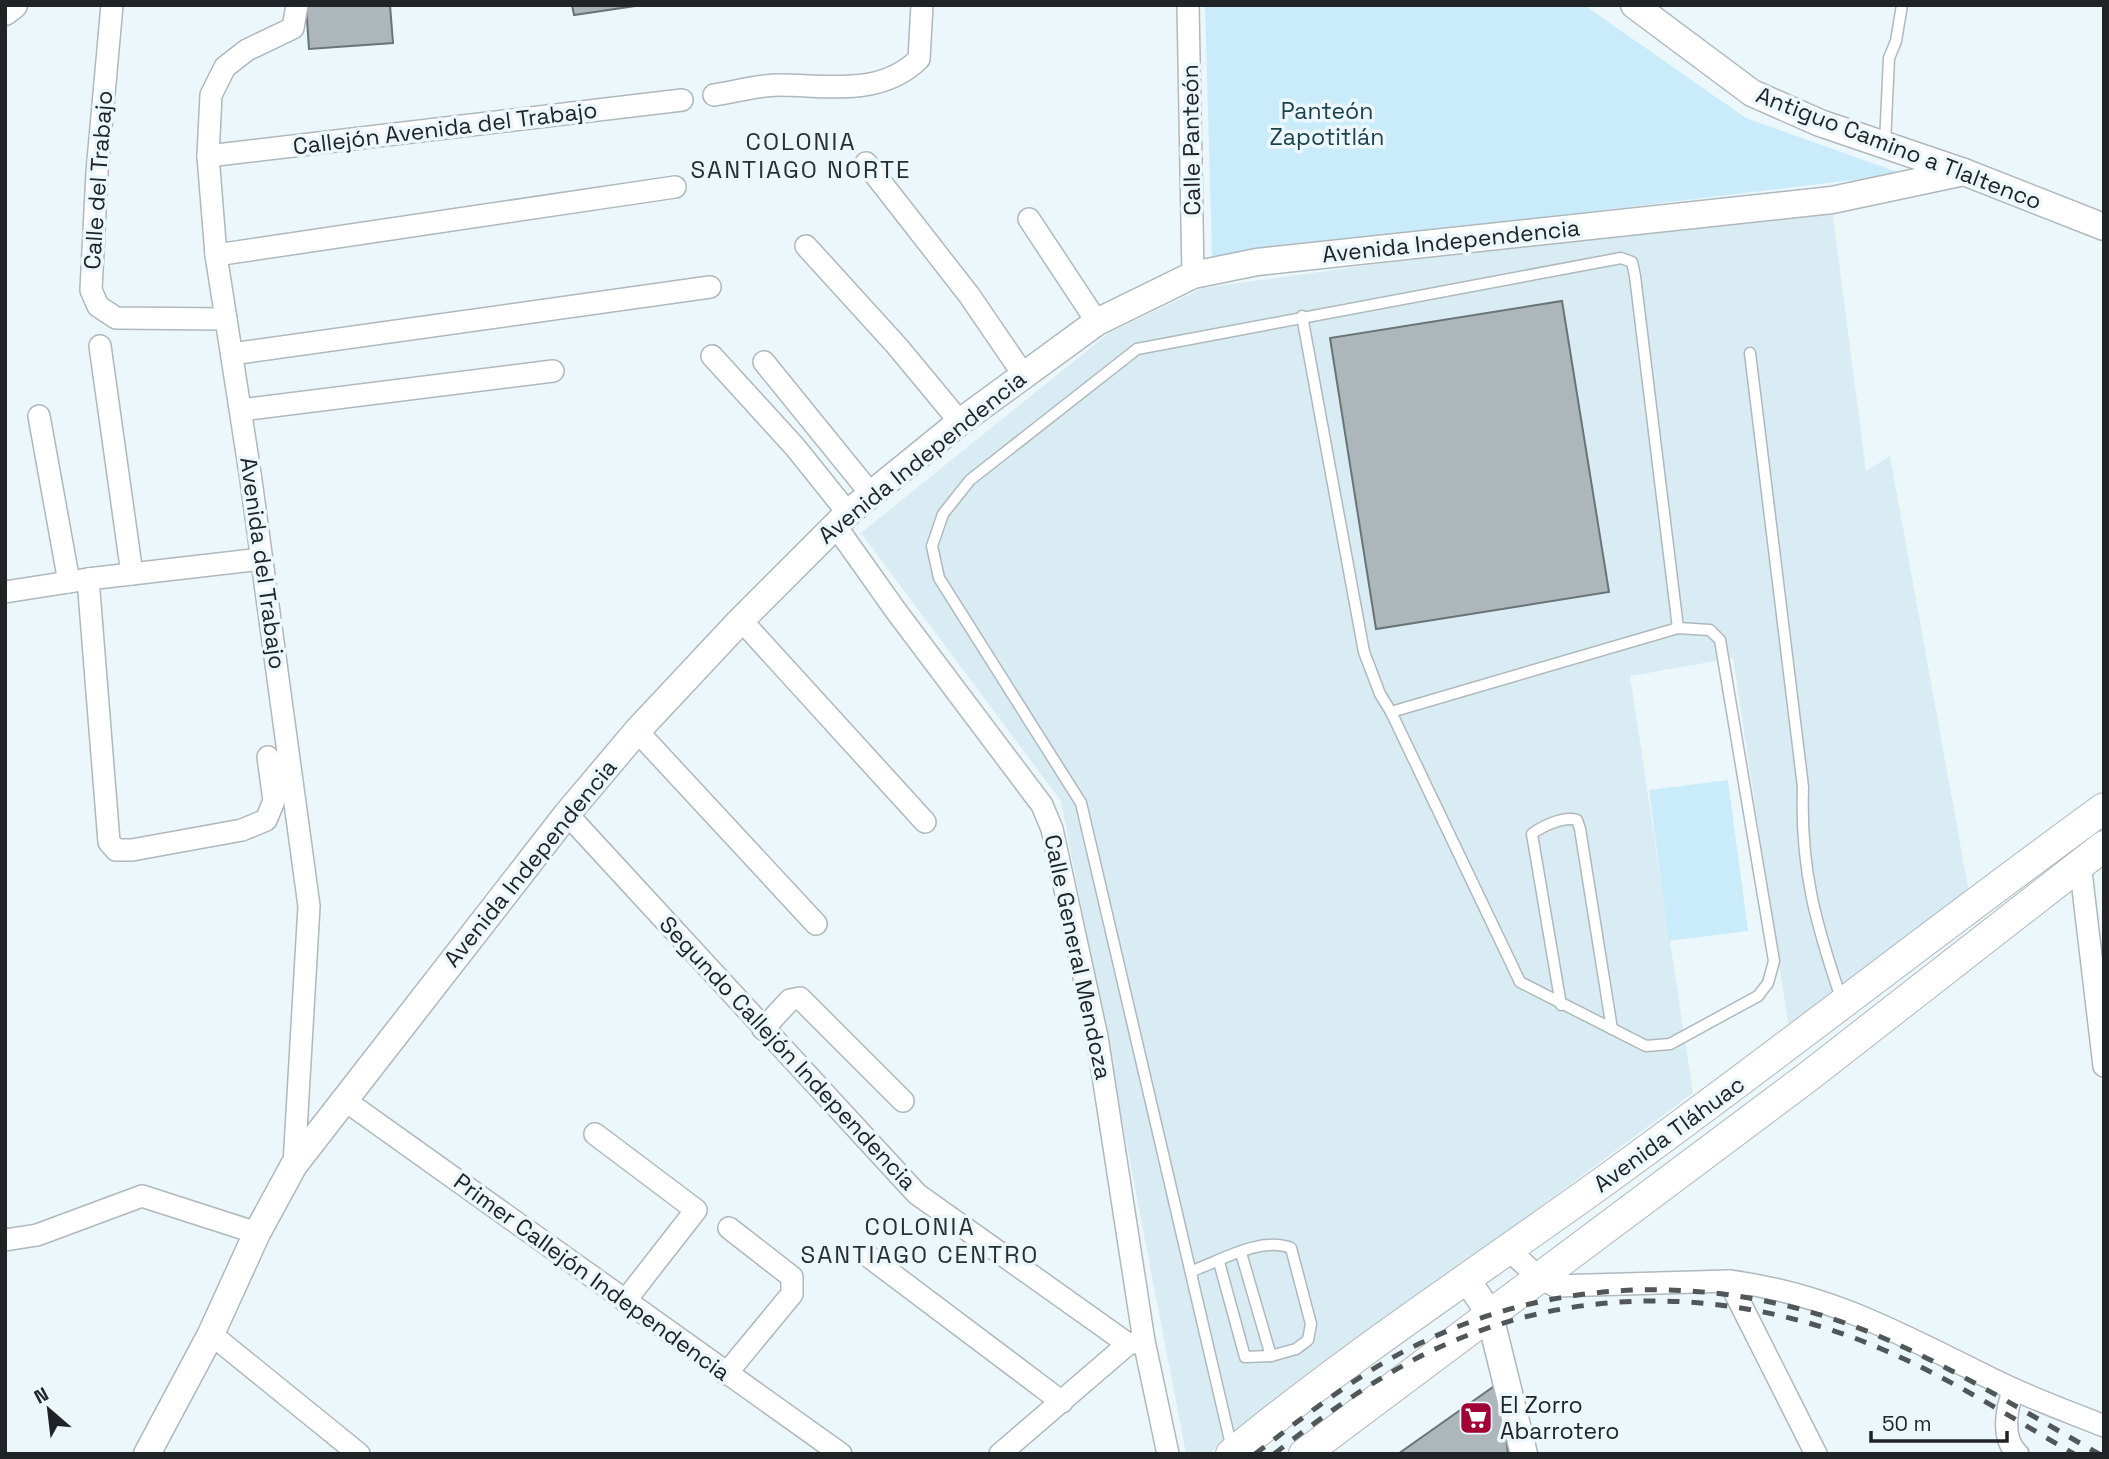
<svg xmlns="http://www.w3.org/2000/svg" width="2109" height="1459" font-family="'Space Grotesk',sans-serif">
	<rect width="100%" height="100%" fill="#ecf7fb"/>
	<polygon fill="#d9ecf3" points="1831,201 1866,471 1890,456 1973,915 1791,1043 1733,658 1630,676 1693,1093 1208,1454 1186,1454 1061,801 861,533 1110,332 1203,288"/>
	<g fill="#caecfa">
		<polygon points="1205,5 1584,5 1746,118 1903,174 1212,257"/>
		<polygon points="1728,780 1748,931 1669,941 1649,790"/>
	</g>
	<g fill="#adb7bb" stroke="#6a7377" stroke-width="2">
		<polygon points="306,5 390,5 393,43 309,49"/>
		<polygon points="572,5 642,5 574,15"/>
		<polygon points="1562,301 1609,592 1376,629 1330,338"/>
		<polygon points="1500,1382 1508,1454 1398,1454"/>
	</g>
	<g fill="none" stroke-linecap="round" stroke-linejoin="round">
		<defs>
			<g id="service">
				<polyline points="1885,143 1889,58 1896,41 1902,5"/>
				<polyline points="1302,316 1364,652 1380,694 1391,712"/>
				<path d="M 1750,353 L 1803,787 C 1800,869 1816,925 1842,1001"/>
				<polygon points="1678,628 1710,630 1720,640 1774,961 1768,983 1758,996 1670,1044 1646,1046 1520,982 1391,712"/>
				<path d="M 1561,1005 L 1532,834 C 1542,826 1564,816 1577,820 L 1580,829 L 1612,1029"/>
				<polyline points="1219,1262 1245,1357 1271,1356"/>
				<path d="M 1192,1271 C 1220,1261 1261,1236 1291,1248 L 1311,1324 L 1308,1340 L 1296,1349 L 1271,1356 L 1241,1253"/>
				<polyline points="1232,1449 1081,803 939,578 932,546 943,514 970,480 1137,349 1621,258 1632,262 1635,276 1678,628"/>
			</g>
			<g id="minor">
				<polyline points="112,5 97,172 91,290 98,306 116,318 226,319"/>
				<polyline points="1188,5 1193,275"/>
				<path d="M 714,95 C 735,92 758,85 779,85 C 828,85 880,97 919,59 L 922,5"/>
				<polyline points="208,156 682,100"/>
				<polyline points="866,163 969,295 1023,374"/>
				<polyline points="1029,219 1097,322"/>
				<polyline points="806,246 897,346 960,422"/>
				<polyline points="216,255 675,187"/>
				<polyline points="100,346 132,574"/>
				<polyline points="232,354 710,287"/>
				<polyline points="712,356 795,447 848,513"/>
				<polyline points="764,362 871,494"/>
				<polyline points="241,410 553,371"/>
				<polyline points="39,416 69,582"/>
				<polyline points="835,525 896,611 1042,805 1052,829 1097,1037 1144,1341 1168,1454"/>
				<polyline points="88,579 109,842 116,850 132,850 242,830 266,820 274,801 268,757"/>
				<polyline points="5,592 88,579 261,559"/>
				<polyline points="741,620 925,822"/>
				<polyline points="637,731 816,924"/>
				<polyline points="567,814 917,1194 1128,1344"/>
				<polyline points="2080,863 2104,1066"/>
				<polyline points="763,1029 790,1000 800,998 903,1101"/>
				<polyline points="343,1099 841,1454"/>
				<polyline points="595,1134 696,1210 625,1301"/>
				<polyline points="294,1165 309,906 250,473 216,255 208,156 211,95 225,67 247,50 293,28 297,5"/>
				<polyline points="5,1240 37,1235 142,1196 257,1233"/>
				<path d="M 1509,1250 L 1538,1277 L 1555,1286 L 1729,1281 C 1832,1294 1904,1336 1994,1380 C 2030,1398 2067,1411 2104,1426"/>
				<polyline points="868,1256 1062,1402"/>
				<polyline points="1729,1281 1816,1454"/>
				<polyline points="211,1334 359,1454"/>
				<polyline points="726,1374 792,1294 792,1277 729,1228"/>
				<path d="M 2014,1390 C 2006,1408 2001,1439 2018,1454"/>
				<polyline points="1000,1454 1128,1344 1139,1342"/>
			</g>
			<g id="tertiary">
				<polyline points="1634,5 1752,93 1820,123 1964,172 2104,227"/>
				<polyline points="5,12 14,5"/>
				<polyline points="1466,1279 1489,1312 1524,1454"/>
				<polyline points="147,1454 211,1334 257,1233 294,1165 567,814 637,731 741,620 848,513 960,422 1097,322 1193,275 1257,262 1832,200 1964,172"/>
			</g>
			<g id="secondary">
				<path d="M 1231,1454 C 1353,1353 1486,1267 1614,1174 C 1779,1054 1939,928 2104,808"/>
				<polyline points="1304,1454 1809,1076 2104,846"/>
			</g>
		</defs>
		<use href="#service" stroke="#afb8bc" stroke-width="13"/>
		<use href="#minor" stroke="#afb8bc" stroke-width="24"/>
		<use href="#tertiary" stroke="#afb8bc" stroke-width="29"/>
		<use href="#secondary" stroke="#afb8bc" stroke-width="32"/>
		<use href="#service" stroke="#fff" stroke-width="10"/>
		<use href="#minor" stroke="#fff" stroke-width="21"/>
		<use href="#tertiary" stroke="#fff" stroke-width="26"/>
		<use href="#secondary" stroke="#fff" stroke-width="30"/>
		<g stroke="#515759" stroke-width="5" stroke-dasharray="12 12" stroke-linecap="butt">
			<path d="M 1255,1454 C 1310,1412 1364,1369 1427,1340 C 1569,1273 1730,1275 1874,1334 C 1953,1367 2025,1412 2099,1454"/>
			<path d="M 1274,1454 C 1320,1418 1367,1384 1419,1357 C 1566,1282 1734,1285 1884,1350 C 1950,1378 2012,1418 2074,1454"/>
		</g>
	</g>
	<defs>
		<symbol id="supermarket-square" viewBox="-11 -11 22 22"><rect x="-9" y="-9" width="18" height="18" rx="4" fill="#a10135" stroke="#ecf7fb"/><path d="M-6-5.5h2.5l.6 2H6L4.5 2H-2.5L-4.4-4H-6ZM-1.5 3.2a1.3 1.3 0 1 0 .1 0ZM3 3.2a1.3 1.3 0 1 0 .1 0Z" fill="#fff"/></symbol>
	</defs>
	<g fill-rule="evenodd">
		<use href="#supermarket-square" x="1457" y="1399" width="38" height="38"/>
	</g>
	<g text-anchor="middle" stroke-width="7" stroke-linejoin="round" paint-order="stroke">
		<g font-size="23" fill="#1b414e" stroke="#ecf7fb">
			<text x="1327" y="119">Panteón<tspan x="1327" dy="26">Zapotitlán</tspan></text>
		</g>
		<g font-size="23" fill="#202426" stroke="#ecf7fb">
			<text transform="translate(445 128) rotate(-7)" y="8">Callejón Avenida del Trabajo</text>
			<text transform="translate(1191 140) rotate(-91)" y="8">Calle Panteón</text>
			<text transform="translate(1899 148) rotate(21)" y="8">Antiguo Camino a Tlaltenco</text>
			<text transform="translate(98 180) rotate(-86)" y="8">Calle del Trabajo</text>
			<text transform="translate(1451 241) rotate(-6)" y="8">Avenida Independencia</text>
			<text transform="translate(922 457) rotate(-39)" y="8">Avenida Independencia</text>
			<text transform="translate(263 563) rotate(82)" y="8">Avenida del Trabajo</text>
			<text transform="translate(530 863) rotate(-51)" y="8">Avenida Independencia</text>
			<text transform="translate(1078 957) rotate(78)" y="8">Calle General Mendoza</text>
			<text transform="translate(788 1053) rotate(47)" y="8">Segundo Callejón Independencia</text>
			<text transform="translate(1669 1134) rotate(-36)" y="8">Avenida Tláhuac</text>
			<text transform="translate(592 1277) rotate(36)" y="8">Primer Callejón Independencia</text>
		</g>
		<g font-size="23" fill="#202426" stroke="#ecf7fb" text-anchor="start">
			<text x="1500" y="1413">El Zorro<tspan x="1500" dy="26">Abarrotero</tspan></text>
		</g>
		<g font-size="24" letter-spacing="2" fill="#272f32" stroke="#ecf7fb">
			<text x="801" y="150">COLONIA<tspan x="801" dy="28">SANTIAGO NORTE</tspan></text>
			<text x="920" y="1235">COLONIA<tspan x="920" dy="28">SANTIAGO CENTRO</tspan></text>
		</g>
	</g>
	<rect width="2109" height="1459" fill="none" stroke="#202426" stroke-width="14"/>
	<g transform="translate(49 1410) rotate(332)" stroke="#ecf7fb" stroke-width="5" paint-order="stroke">
	<path d="M0-5L12 26L0 18L-12 26Z" fill="#202426"/>
	<text y="-10" font-size="19" font-weight="bold" text-anchor="middle" fill="#202426">N</text>
	</g>
	<path d="M1871 1431v10h136v-10" fill="none" stroke="#202426" stroke-width="3.5"/>
	<text x="1882" y="1431" font-size="21" fill="#202426" stroke="#ecf7fb" stroke-width="5" paint-order="stroke">50 m</text>
</svg>
